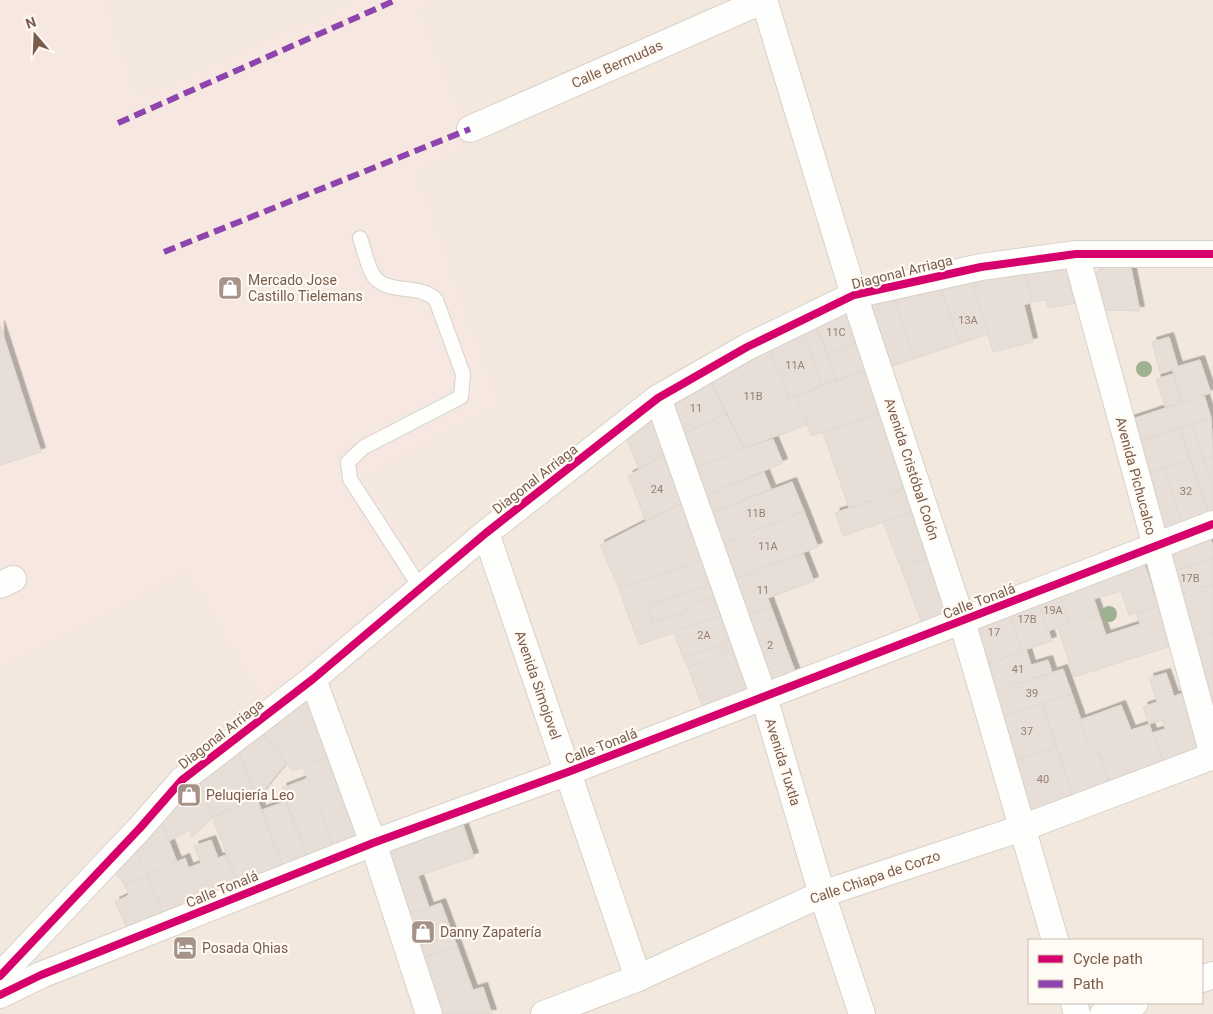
<svg xmlns="http://www.w3.org/2000/svg" width="1213" height="1014" font-family="Roboto,sans-serif">
	<defs>
		<filter id="shadow"><feDropShadow dx="4.5" dy="-4.5" stdDeviation="0" flood-color="#0004"/></filter>
	</defs>
	<rect width="100%" height="100%" fill="#f9f5f0"/>
	<path fill="#f2e8de" fill-rule="evenodd" d="M 0,0 L 1213,0 L 1213,1014 L 0,1014 ZM 1029,940 L 1202,940 L 1202,1003 L 1029,1003 Z"/>
	<polygon fill="#f6e8e1" points="0,0 106,0 138,96 353,0 444,0 423,10 475,145 419,171 501,406 367,476 427,574 339,649 261,703 186,573 0,671"/>
	<g fill="#e6ded7" stroke="#e2d8d2" fill-rule="evenodd" filter="url(#shadow)">
		<polygon points="1070,261 1077,303 1048,308 1047,300 1032,302 1024,268"/>
		<polygon points="1130,263 1140,311 1101,310 1093,277 1105,265"/>
		<polygon points="1024,268 1032,302 1024,305 1033,342 993,352 970,276"/>
		<polygon points="970,276 989,334 959,344 939,283"/>
		<polygon points="939,283 959,344 914,359 893,295"/>
		<polygon points="893,295 914,359 890,367 869,303"/>
		<polygon points="847,311 857,342 827,353 815,323"/>
		<polygon points="815,323 837,380 823,385 800,328"/>
		<polygon points="0,325 41,452 0,465"/>
		<polygon points="800,328 823,385 789,398 768,345"/>
		<polygon points="1169,337 1178,367 1160,372 1152,342"/>
		<polygon points="857,342 867,370 837,380 827,353"/>
		<polygon points="768,345 789,398 797,395 807,425 744,448 710,378"/>
		<polygon points="1200,360 1211,393 1182,402 1172,368"/>
		<polygon points="867,370 881,412 811,436 797,395"/>
		<polygon points="1173,374 1182,402 1165,407 1156,379"/>
		<polygon points="710,378 726,414 680,435 667,402"/>
		<polygon points="1204,395 1211,418 1132,443 1126,421"/>
		<polygon points="881,412 907,488 849,508 823,432"/>
		<polygon points="726,414 744,448 692,470 680,435"/>
		<polygon points="653,418 668,452 639,469 625,435"/>
		<polygon points="1211,418 1213,457 1204,460 1192,424"/>
		<polygon points="1192,424 1213,485 1213,513 1209,514 1180,428"/>
		<polygon points="1180,428 1190,460 1140,476 1132,443"/>
		<polygon points="773,439 783,463 702,497 692,470 744,448"/>
		<polygon points="668,452 686,501 646,521 628,476"/>
		<polygon points="1213,457 1213,485 1204,460"/>
		<polygon points="1190,460 1209,514 1182,524 1164,468"/>
		<polygon points="1164,468 1182,524 1164,531 1140,476"/>
		<polygon points="764,472 771,489 708,514 702,497"/>
		<polygon points="792,482 804,511 718,545 708,514"/>
		<polygon points="907,488 915,511 843,536 835,513"/>
		<polygon points="686,501 706,558 619,589 600,545"/>
		<polygon points="804,511 818,547 732,580 718,545"/>
		<polygon points="915,511 931,557 901,568 883,522"/>
		<polygon points="1208,531 1213,546 1213,559 1166,573 1160,554"/>
		<polygon points="803,553 814,581 768,598 771,607 745,616 732,580"/>
		<polygon points="931,557 950,608 946,617 923,626 901,568"/>
		<path d="M 706,558 L 726,614 L 639,645 L 619,589 ZM 710,585 L 715,597 L 686,607 L 688,611 L 653,622 L 648,606 Z"/>
		<polygon points="1213,559 1213,584 1172,597 1166,573"/>
		<polygon points="1144,562 1158,606 1129,615 1121,591 1094,599 1099,614 1069,624 1058,590"/>
		<polygon points="1213,584 1213,632 1186,640 1172,597"/>
		<polygon points="710,585 715,597 686,607 688,611 653,622 648,606"/>
		<polygon points="1058,590 1069,624 1048,631 1037,597"/>
		<polygon points="1037,597 1052,641 1021,651 1007,607"/>
		<polygon points="1158,606 1171,646 1074,677 1058,627 1099,614 1106,635 1140,624 1136,613"/>
		<polygon points="771,607 796,674 769,684 745,616"/>
		<polygon points="1007,607 1021,651 984,666 969,619"/>
		<polygon points="726,614 734,639 683,658 674,632"/>
		<polygon points="1213,632 1213,668 1197,674 1186,640"/>
		<polygon points="734,639 737,648 688,667 683,658"/>
		<polygon points="737,648 751,688 704,711 688,667"/>
		<polygon points="1026,649 1031,665 1048,660 1052,672 992,692 984,666"/>
		<polygon points="1213,668 1213,703 1206,705 1197,674"/>
		<polygon points="1063,669 1072,694 1000,718 992,692"/>
		<polygon points="1166,673 1174,696 1187,692 1206,748 1164,764 1152,733 1165,729 1162,720 1149,724 1143,707 1157,702 1149,678"/>
		<polygon points="1072,694 1093,754 1098,752 1110,783 1073,797 1042,704"/>
		<polygon points="309,698 330,757 293,771 260,730"/>
		<polygon points="1042,704 1056,747 1014,761 1000,718"/>
		<polygon points="1121,705 1131,730 1149,724 1164,764 1110,783 1098,752 1093,754 1080,720"/>
		<polygon points="260,730 286,763 257,799 237,749"/>
		<polygon points="1056,747 1073,797 1029,813 1014,761"/>
		<polygon points="237,749 257,799 212,817 199,780"/>
		<polygon points="330,757 360,836 333,846 303,767"/>
		<polygon points="308,778 333,846 306,856 282,788"/>
		<polygon points="199,780 212,817 192,837 190,830 169,841 159,815"/>
		<polygon points="257,799 283,866 238,883 212,817"/>
		<polygon points="286,801 306,856 283,866 262,810"/>
		<polygon points="159,815 177,862 147,875 133,843"/>
		<polygon points="461,819 474,857 418,876 429,907 407,915 384,846"/>
		<polygon points="211,840 218,858 226,855 238,883 200,898 188,868 201,863 194,846"/>
		<polygon points="133,843 147,875 124,884 111,867"/>
		<polygon points="185,858 200,898 163,913 147,875"/>
		<polygon points="147,875 163,913 127,928 115,902 129,895 124,884"/>
		<polygon points="441,903 457,946 421,959 407,915"/>
		<polygon points="457,946 473,990 483,987 492,1014 440,1014 421,959"/>
	</g>
	<g fill="none" stroke-linecap="round" stroke-linejoin="round">
		<defs>
			<path id="lane" d="M 360,238 C 364,249 368,269 375,278 C 391,295 420,283 436,300 L 463,374 L 461,397 L 364,447 L 348,462 L 350,479 L 420,587"/>
			<g id="street">
				<polyline points="764,0 854,295 962,621 1055,940"/>
				<polyline points="470,129 764,0"/>
				<polyline points="1076,254 1213,755"/>
				<polyline points="658,398 764,697 822,894 862,1014"/>
				<polyline points="486,533 638,978"/>
				<polyline points="0,585 13,579"/>
				<polyline points="313,679 373,843 429,1014"/>
				<polyline points="0,976 140,828 182,780 313,679 486,533 658,398 747,347 854,295 981,267 1076,254 1213,254"/>
				<polyline points="1202,979 1213,975"/>
				<polyline points="0,995 41,975 373,843 568,772 1213,524"/>
				<polyline points="1074,1003 1077,1014"/>
				<polyline points="544,1014 638,978 822,894 1022,828 1213,756"/>
				<polyline points="1103,1014 1135,1003"/>
			</g>
		</defs>
		<use href="#lane" stroke="#d7d1cb" stroke-width="16"/>
		<use href="#street" stroke="#d7d1cb" stroke-width="28"/>
		<use href="#lane" stroke="#fefefd" stroke-width="14"/>
		<use href="#street" stroke="#fefefd" stroke-width="26"/>
		<g stroke="#8e44ad" stroke-width="6" stroke-dasharray="12 6" stroke-linecap="butt">
			<polyline points="118,123 396,0"/>
			<polyline points="164,252 470,129"/>
		</g>
		<defs>
			<g id="cycleway">
				<polyline points="0,976 140,828 182,780 313,679 486,533 658,398 747,347 854,295 981,267 1076,254 1213,254"/>
				<polyline points="0,995 41,975 373,843 568,772 1213,524"/>
			</g>
		</defs>
		<use href="#cycleway" stroke="#fffaf3" stroke-width="11"/>
		<use href="#cycleway" stroke="#d6006c" stroke-width="8"/>
	</g>
	<g fill="#9eb190">
		<circle cx="1144" cy="369" r="8"/>
		<circle cx="1109" cy="614" r="8"/>
	</g>
	<defs>
		<symbol id="shop-square" viewBox="-11 -11 22 22"><rect x="-9" y="-9" width="18" height="18" rx="4" fill="#a69286" stroke="#fffaf3"/><path d="M-5-2.5h2.3a2.7 3.5 0 0 1 5.4 0H5L5.5 6h-11ZM-1.5-2.5h3a1.5 2.3 0 0 0-3 0Z" fill="#fff"/></symbol>
		<symbol id="hotel-square" viewBox="-11 -11 22 22"><rect x="-9" y="-9" width="18" height="18" rx="4" fill="#a69286" stroke="#fffaf3"/><path d="M-6-4.5h1.5V1H6V5H4.5V3h-9V5H-6ZM-4 0a1.8 1.8 0 1 1 3.6 0ZM.5 0V-2.5h3Q6-2.5 6 0Z" fill="#fff"/></symbol>
	</defs>
	<g fill-rule="evenodd">
		<use href="#shop-square" x="216" y="274" width="28" height="28"/>
		<use href="#shop-square" x="175" y="781" width="28" height="28"/>
		<use href="#shop-square" x="409" y="918" width="28" height="28"/>
		<use href="#hotel-square" x="171" y="934" width="28" height="28"/>
	</g>
	<g text-anchor="middle" stroke-width="4.5" stroke-linejoin="round" paint-order="stroke">
		<g font-size="11" fill="#977e72">
			<text x="968" y="324">13A</text>
			<text x="836" y="336">11C</text>
			<text x="795" y="369">11A</text>
			<text x="753" y="400">11B</text>
			<text x="696" y="412">11</text>
			<text x="657" y="493">24</text>
			<text x="1186" y="495">32</text>
			<text x="756" y="517">11B</text>
			<text x="768" y="550">11A</text>
			<text x="1190" y="582">17B</text>
			<text x="763" y="594">11</text>
			<text x="1053" y="614">19A</text>
			<text x="1027" y="623">17B</text>
			<text x="994" y="636">17</text>
			<text x="704" y="639">2A</text>
			<text x="770" y="649">2</text>
			<text x="1018" y="673">41</text>
			<text x="1032" y="697">39</text>
			<text x="1027" y="735">37</text>
			<text x="1043" y="783">40</text>
		</g>
		<g font-size="14" fill="#7a5c4d" stroke="#fffaf3">
			<text transform="translate(617 64) rotate(-24)" y="5">Calle Bermudas</text>
			<text transform="translate(902 272) rotate(-14)" y="5">Diagonal Arriaga</text>
			<text transform="translate(912 469) rotate(72)" y="5">Avenida Cristóbal Colón</text>
			<text transform="translate(1136 476) rotate(75)" y="5">Avenida Pichucalco</text>
			<text transform="translate(535 479) rotate(-38)" y="5">Diagonal Arriaga</text>
			<text transform="translate(979 601) rotate(-21)" y="5">Calle Tonalá</text>
			<text transform="translate(538 685) rotate(71)" y="5">Avenida Simojovel</text>
			<text transform="translate(221 734) rotate(-38)" y="5">Diagonal Arriaga</text>
			<text transform="translate(601 746) rotate(-21)" y="5">Calle Tonalá</text>
			<text transform="translate(783 762) rotate(73)" y="5">Avenida Tuxtla</text>
			<text transform="translate(875 877) rotate(-19)" y="5">Calle Chiapa de Corzo</text>
			<text transform="translate(222 889) rotate(-22)" y="5">Calle Tonalá</text>
		</g>
		<g font-size="14" fill="#7a5c4d" stroke="#fffaf3" text-anchor="start">
			<text x="248" y="285">Mercado Jose<tspan x="248" dy="16">Castillo Tielemans</tspan></text>
			<text x="206" y="800">Peluqiería Leo</text>
			<text x="440" y="937">Danny Zapatería</text>
			<text x="202" y="953">Posada Qhias</text>
		</g>
	</g>
	<rect x="1028" y="939" width="175" height="65" fill="#fffaf3" stroke="#cabbb1"/>
	<rect x="1038" y="955" width="25" height="8" fill="#d6006c" stroke="#cabbb1"/>
	<text x="1073" y="964" font-size="15" fill="#7a5c4d">Cycle path</text>
	<rect x="1038" y="980" width="25" height="8" fill="#8e44ad" stroke="#cabbb1"/>
	<text x="1073" y="989" font-size="15" fill="#7a5c4d">Path</text>
	<g transform="translate(35 35) rotate(341)" stroke="#fffaf3" stroke-width="4" paint-order="stroke">
	<path d="M0-4L9 19L0 12L-9 19Z" fill="#7a5c4d"/>
	<text y="-8" font-size="14" font-weight="bold" text-anchor="middle" fill="#7a5c4d">N</text>
	</g>
</svg>
